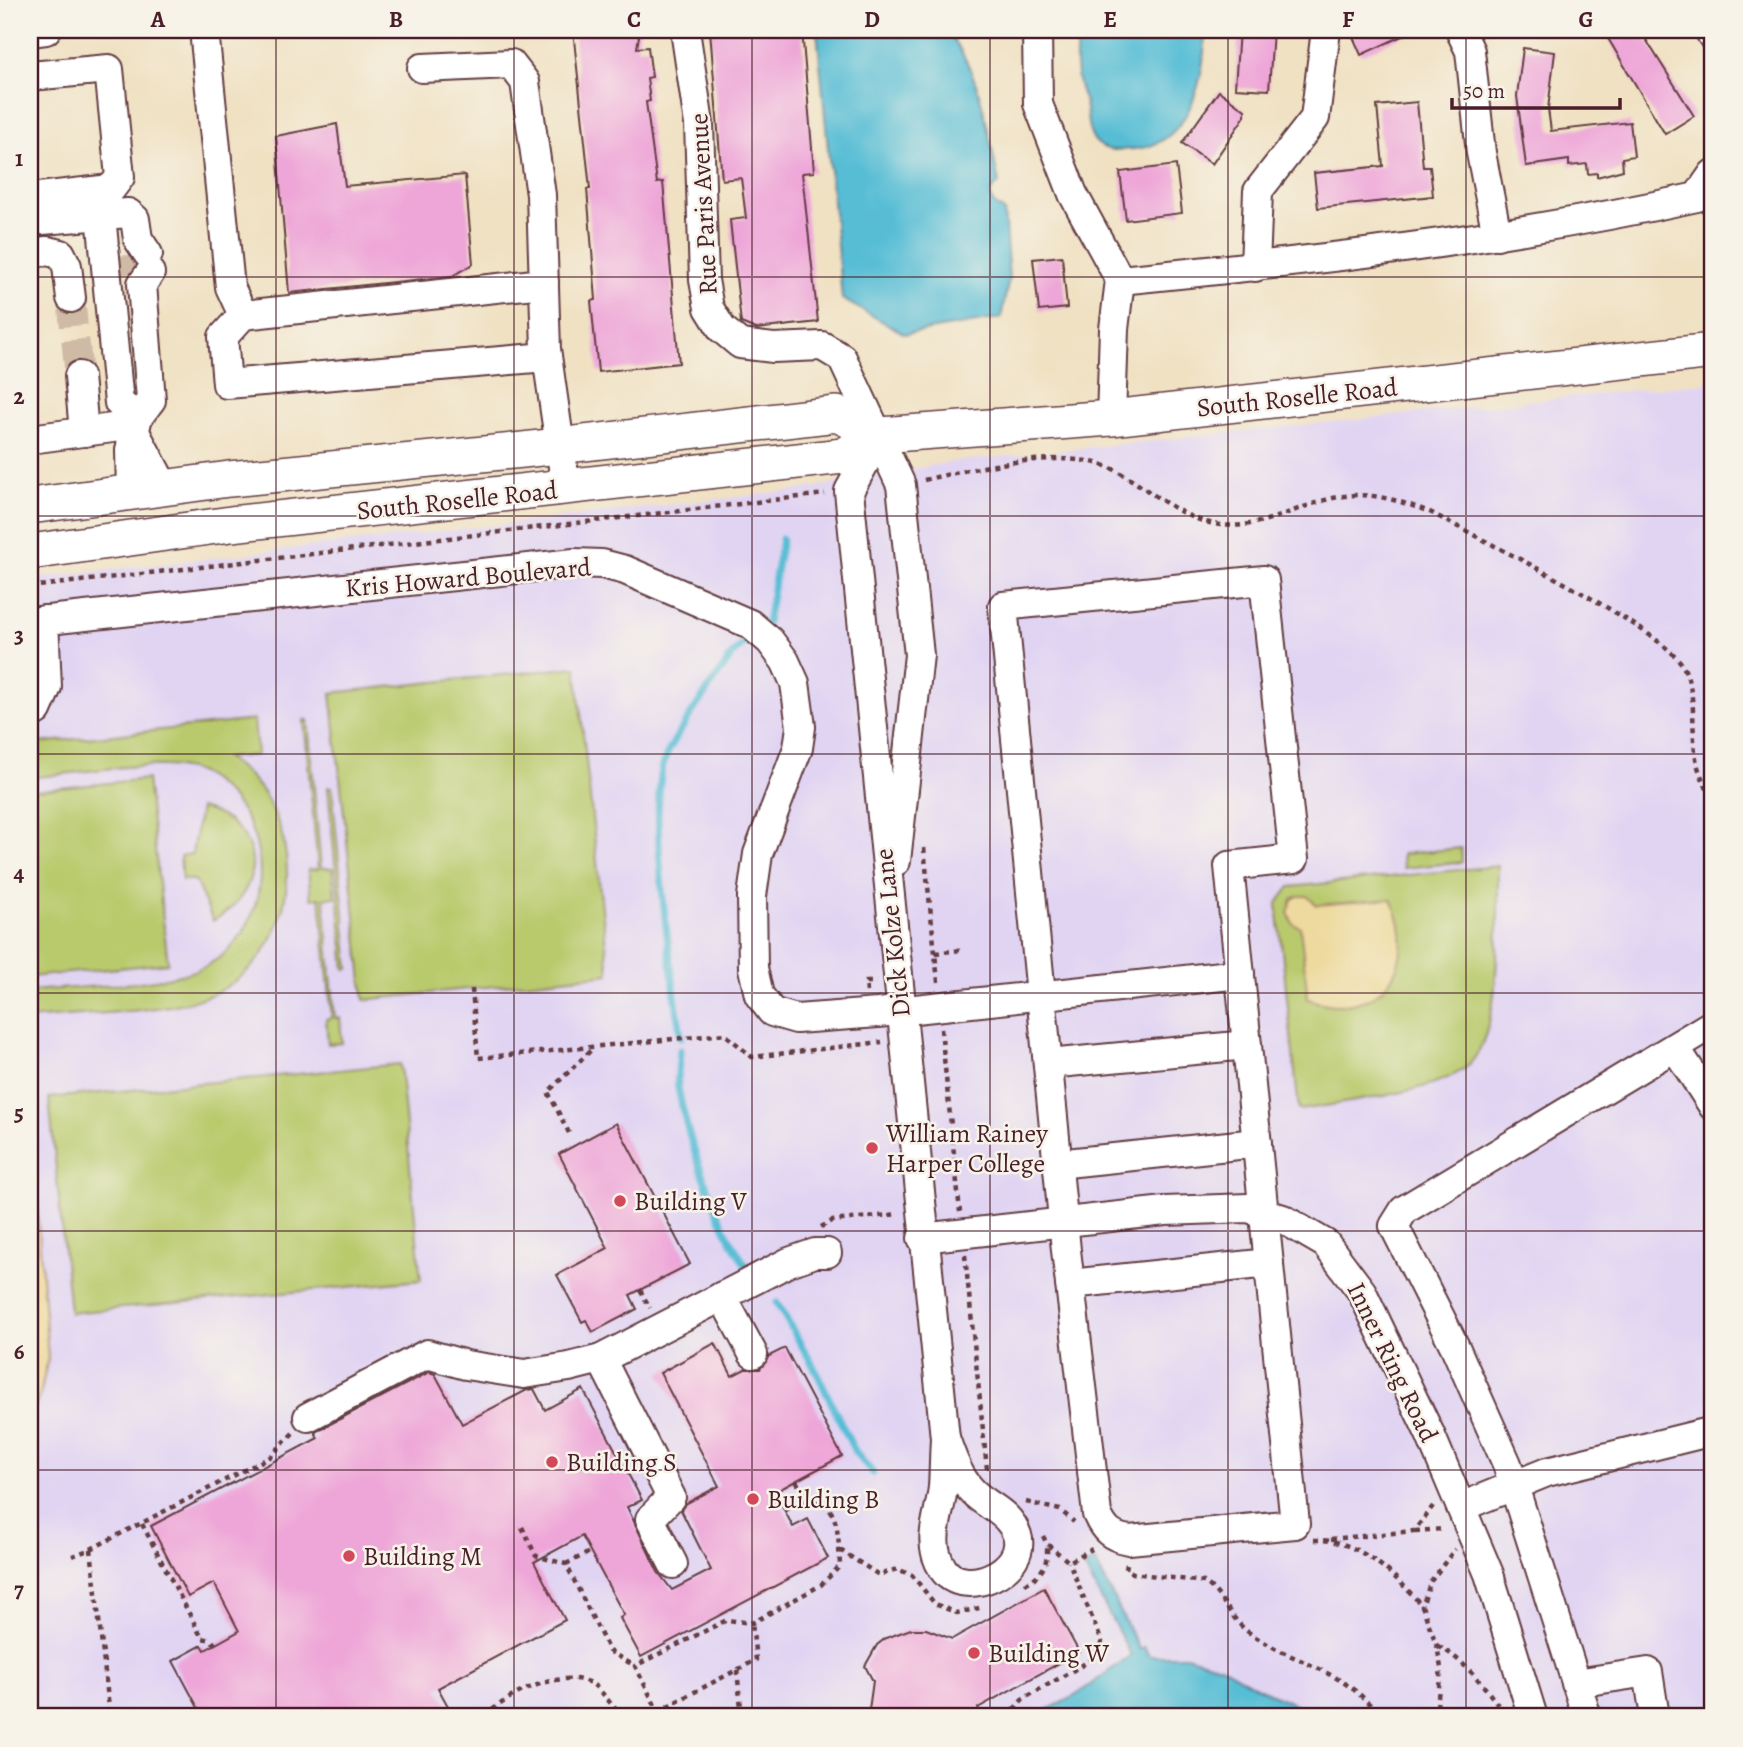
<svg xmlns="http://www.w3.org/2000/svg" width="1743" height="1747" font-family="Alegreya,serif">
	<rect width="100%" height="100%" fill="#f7f3e8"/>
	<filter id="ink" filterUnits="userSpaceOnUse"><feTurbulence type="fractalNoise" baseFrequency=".0143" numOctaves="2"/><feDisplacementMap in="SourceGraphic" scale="14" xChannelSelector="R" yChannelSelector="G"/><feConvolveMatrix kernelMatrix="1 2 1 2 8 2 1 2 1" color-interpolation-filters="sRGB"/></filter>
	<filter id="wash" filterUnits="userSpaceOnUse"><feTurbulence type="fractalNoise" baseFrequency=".00686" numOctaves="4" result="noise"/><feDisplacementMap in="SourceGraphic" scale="28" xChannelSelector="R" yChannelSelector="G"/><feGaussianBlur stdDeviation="1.57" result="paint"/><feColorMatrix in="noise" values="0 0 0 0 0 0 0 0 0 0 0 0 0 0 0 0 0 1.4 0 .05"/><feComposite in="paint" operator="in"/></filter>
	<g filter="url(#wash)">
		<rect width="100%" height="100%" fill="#f0e1c3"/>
		<polygon fill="#e1d4f3" points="1713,382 1713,1717 30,1717 30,579 799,490 951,462"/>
		<g fill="#b9ca6d" stroke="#82744c" stroke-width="2">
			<polygon points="576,667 609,974 364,1000 331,693"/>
			<path d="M 254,720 L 257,755 L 226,758 C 313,811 307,957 208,996 C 165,1013 79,1014 30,1019 L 30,991 C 74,987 172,985 208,965 C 272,929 276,838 225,791 C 215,782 202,772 189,769 C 149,759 73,774 30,778 L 30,744 Z"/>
			<polygon points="304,720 308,720 321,868 332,868 335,897 324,898 335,1018 340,1018 342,1043 328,1044 326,1019 332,1018 320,898 311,899 308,870 318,869"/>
			<polygon points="147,779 168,963 30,977 30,791"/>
			<polygon points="328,787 332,787 349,969 345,969"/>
			<path d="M 200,808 C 264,824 270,889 213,921 L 195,880 L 182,880 L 180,856 L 192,854 Z"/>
			<polygon points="1461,848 1462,862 1403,868 1402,854"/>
			<path d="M 1498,866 C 1497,914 1505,1037 1465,1068 C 1433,1093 1340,1103 1299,1110 L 1277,904 L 1290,887 Z"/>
			<polygon points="400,1064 421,1280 70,1313 49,1098"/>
		</g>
		<g fill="#eeda9e" stroke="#9c7c64" stroke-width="2">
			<path d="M 1298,896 L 1307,896 L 1317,905 L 1391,899 C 1423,963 1379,1025 1308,999 L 1300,927 L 1293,924 L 1288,913 L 1292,899 Z"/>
			<polygon points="30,1109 48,1358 40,1395 30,1417"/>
		</g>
		<g fill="#57bdd5" stroke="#506e80" stroke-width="2">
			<path d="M 817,30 L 946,30 C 982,72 987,130 999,183 L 990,192 L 993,203 L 1004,211 L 1009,279 L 1001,318 L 905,334 L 842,299 Z"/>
			<path d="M 1078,30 L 1200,30 L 1205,35 C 1204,81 1189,146 1133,149 C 1122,150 1111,152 1101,146 C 1083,135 1090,113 1083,97 C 1074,75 1075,54 1078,30 Z"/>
			<polygon points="1095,1561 1139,1649 1144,1647 1149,1656 1186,1656 1220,1666 1260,1689 1304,1708 1315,1717 1044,1717 1047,1710 1075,1696 1131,1655 1084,1567"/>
		</g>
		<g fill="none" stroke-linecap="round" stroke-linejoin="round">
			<g stroke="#57bdd5" stroke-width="7">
				<polyline points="767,622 782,539"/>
				<path d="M 681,1037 C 673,979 644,802 667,754 C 684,720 711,687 732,655 L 744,643"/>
				<path d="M 680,1050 C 680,1062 676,1076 678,1088 C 688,1140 715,1220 745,1264"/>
				<polyline points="777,1303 814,1367 855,1452 873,1473"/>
			</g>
		</g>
		<g id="blocks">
			<g fill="#eea6d8">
				<polygon points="573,30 640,30 637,48 648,47 652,77 647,78 650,101 646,102 657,183 663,182 679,363 598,372 591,301 596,300 587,189 590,189"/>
				<polygon points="710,30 802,30 814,172 802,173 818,322 756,329 741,323 730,220 746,218 741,178 722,180"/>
				<polygon points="1239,30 1273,30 1269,90 1235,88"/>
				<polygon points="1350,30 1415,30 1361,55"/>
				<polygon points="1603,30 1640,30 1694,116 1665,134"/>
				<polygon points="1523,48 1555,52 1548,109 1551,131 1630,122 1634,156 1622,158 1623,170 1597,177 1597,173 1588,174 1587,164 1569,166 1569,160 1526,166 1517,96"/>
				<polygon points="1219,91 1245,110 1245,116 1212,164 1182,143"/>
				<polygon points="1417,102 1423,167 1430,167 1433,196 1318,208 1314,173 1383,166 1377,106"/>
				<polygon points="337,124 345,186 465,175 473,264 452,276 289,293 276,136"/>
				<polygon points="1176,165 1182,213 1126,220 1120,172"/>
				<polygon points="1062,256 1067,308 1039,311 1033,259"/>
				<polygon points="616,1123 690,1264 630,1295 637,1309 593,1332 586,1320 582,1322 557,1275 608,1248 559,1154"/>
				<polygon points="715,1343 732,1376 745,1369 760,1369 769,1356 785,1348 842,1456 775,1492 793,1527 808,1519 828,1558 641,1657 620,1618 624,1615 582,1536 534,1562 565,1620 438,1688 454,1717 203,1717 173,1661 202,1645 205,1650 239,1631 214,1583 188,1597 151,1526 318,1438 315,1432 429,1372 435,1374 462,1424 527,1390 534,1389 545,1410 583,1389 642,1500 627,1507 658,1572 672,1590 711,1570 681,1510 685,1504 719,1486 660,1373"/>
				<polygon points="1044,1588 1079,1652 978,1708 981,1717 868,1717 873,1681 865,1666 877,1645 886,1638 911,1629 926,1629 952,1639"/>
			</g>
		</g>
	</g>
	<g filter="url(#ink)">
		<use href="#blocks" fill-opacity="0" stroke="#633c42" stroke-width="2"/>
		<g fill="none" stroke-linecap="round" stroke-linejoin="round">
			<g stroke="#cfbaa5" stroke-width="28" stroke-dasharray="28 14" stroke-linecap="butt">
				<polyline points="130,255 131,274"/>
				<polyline points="71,298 79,376"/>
			</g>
			<defs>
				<g id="minor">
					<polyline points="204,30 230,287 243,315"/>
					<polyline points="685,30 699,124 704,280 709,308 722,329 740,344 773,348 822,346 842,358 901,485 919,655 896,861"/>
					<polyline points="1037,30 1038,104 1073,194 1120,280 1114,329 1111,418"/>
					<polyline points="1460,30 1470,51 1481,153 1497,235"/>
					<polyline points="1709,30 1713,37"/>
					<polyline points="30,32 46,30"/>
					<polyline points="422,68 511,64 525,82 541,195 546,349 566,488"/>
					<polyline points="30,76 109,69 120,177 111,189 30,198"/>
					<polyline points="101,215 119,403 138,417 130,450 131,492"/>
					<polyline points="30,221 128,213 135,219 138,239 148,254"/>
					<polyline points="30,253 47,251 61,254 67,266 71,298"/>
					<polyline points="1255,267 1258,191 1315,118 1326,30"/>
					<path d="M 1120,280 C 1314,261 1507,239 1697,197 L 1713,174"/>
					<polyline points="544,283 243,315 223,337 227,384 547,357"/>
					<polyline points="79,376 84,432"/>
					<polyline points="138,417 151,400 142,284 150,273"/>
					<polyline points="136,434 164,487"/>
					<polyline points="880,435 849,491 945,1438"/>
					<polyline points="30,439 135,425"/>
					<path d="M 1264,580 L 1294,859 L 1229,866 L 1295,1524 L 1129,1540 C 1111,1537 1104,1530 1097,1514 L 1066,1250 L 1003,606 Z"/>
					<polyline points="30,622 574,563 602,564 625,570 750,624 770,641 785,661 795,683 801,727 798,748 758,854 752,896 753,968 759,995 772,1012 796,1019 878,1013 1240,974"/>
					<polyline points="30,714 37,710 47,687 44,620"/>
					<polyline points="1675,1047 1713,1106"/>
					<polyline points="1048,1064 1247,1045"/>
					<polyline points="1057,1164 1257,1143"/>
					<polyline points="922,1238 1165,1211 1248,1208 1283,1219 1326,1244 1362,1292 1430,1434 1489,1574 1533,1717"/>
					<polyline points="1070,1284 1269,1263"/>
					<polyline points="722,1296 753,1354"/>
					<polyline points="601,1359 671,1497 650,1519 673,1564"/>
					<polyline points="308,1417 427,1354 466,1365 524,1374 569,1367 601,1359 789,1262 815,1253 827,1253"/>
					<path d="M 945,1438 C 953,1460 960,1483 980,1498 C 994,1509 1010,1515 1017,1535 C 1028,1570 964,1600 943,1569 C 925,1541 940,1517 943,1487 C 944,1471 944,1454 945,1438 Z"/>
					<polyline points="1461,1507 1547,1472 1713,1431"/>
					<polyline points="1576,1683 1648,1672 1655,1717"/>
					<polyline points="1587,1717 1507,1464 1455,1347 1394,1226 1404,1210 1711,1025 1713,1028"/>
				</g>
				<g id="major">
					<polyline points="30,506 229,479 523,450 837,414 880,435"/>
					<polyline points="30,552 231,524 843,456 880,435 1111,418 1713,351"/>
				</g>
			</defs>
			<use href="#minor" stroke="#633c42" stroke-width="32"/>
			<use href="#major" stroke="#633c42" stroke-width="38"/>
			<g stroke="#633c42" stroke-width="4.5" stroke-dasharray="5 5" stroke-linecap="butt">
				<path d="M 924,480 C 974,468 1071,445 1117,471 C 1149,489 1179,518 1215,524 C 1260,533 1301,502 1344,496 C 1375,492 1403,502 1432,513 C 1477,538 1668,630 1684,668 C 1699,700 1689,735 1698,767 C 1702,779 1708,791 1713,802"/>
				<polyline points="30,587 825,494"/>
				<polyline points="924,848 938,982"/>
				<polyline points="935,953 961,950"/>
				<polyline points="472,989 478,1058 725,1034 752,1057 882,1042"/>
				<polyline points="867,992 866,982 876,982"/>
				<polyline points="941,1029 960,1212"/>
				<polyline points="569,1133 548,1092 591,1050"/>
				<polyline points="821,1227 832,1221 898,1214"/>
				<polyline points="965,1255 987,1469"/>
				<polyline points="640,1290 650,1308"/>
				<polyline points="796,1481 807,1500"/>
				<polyline points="1026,1502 1060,1510 1074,1522"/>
				<polyline points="142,1524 202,1638 211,1640 215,1644"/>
				<polyline points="522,1527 536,1556 566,1564 609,1651 635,1666"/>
				<polyline points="1415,1531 1444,1529"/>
				<polyline points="1043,1536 1047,1544 1069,1562 1092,1549"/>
				<polyline points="1331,1539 1414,1531 1433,1506"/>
				<path d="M 1314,1540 C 1357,1538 1396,1575 1422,1606"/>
				<polyline points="91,1549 110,1717"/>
				<polyline points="840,1550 879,1575 897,1569 912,1575 935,1604 957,1613 984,1607"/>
				<polyline points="72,1556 91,1549 270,1457 293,1433"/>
				<polyline points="566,1564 590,1552"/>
				<path d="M 1127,1564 L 1126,1569 L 1133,1573 L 1204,1582 C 1222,1593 1229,1617 1247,1631 C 1288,1662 1351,1671 1379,1717"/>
				<path d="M 1025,1584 C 1043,1574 1048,1565 1047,1544"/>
				<path d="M 1438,1646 C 1466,1661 1489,1691 1506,1717"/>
				<polyline points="737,1670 742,1717"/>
				<polyline points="658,1711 756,1660 752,1623"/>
				<path d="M 485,1717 C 506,1694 567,1665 595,1686 C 606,1695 613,1710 626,1717"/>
				<path d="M 646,1717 L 658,1711 L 635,1666 L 727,1620 L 752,1623 L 821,1585 L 840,1566 C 838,1522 837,1485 785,1510"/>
				<polyline points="1007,1717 1023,1699 1093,1659 1102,1642 1069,1562"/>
				<polyline points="1436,1717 1441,1668 1437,1646 1422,1606 1431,1581 1455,1549"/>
			</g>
			<use href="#minor" stroke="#fff" stroke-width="28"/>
			<use href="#major" stroke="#fff" stroke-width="35"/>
		</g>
	</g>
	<path fill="none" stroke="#4a1f2b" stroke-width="2" stroke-opacity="0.55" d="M 276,30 L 276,1717M 514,30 L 514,1717M 752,30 L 752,1717M 990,30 L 990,1717M 1228,30 L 1228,1717M 1466,30 L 1466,1717M 30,277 L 1713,277M 30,516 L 1713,516M 30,754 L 1713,754M 30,993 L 1713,993M 30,1231 L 1713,1231M 30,1470 L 1713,1470"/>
	<g fill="#d1495b" stroke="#f7f3e8" stroke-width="2.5">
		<circle cx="872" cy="1148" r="7"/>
		<circle cx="620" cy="1201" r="7"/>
		<circle cx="552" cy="1462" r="7"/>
		<circle cx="753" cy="1499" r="7"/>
		<circle cx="349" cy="1556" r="7"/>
		<circle cx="974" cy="1653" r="7"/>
	</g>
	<g text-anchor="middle" stroke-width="5" stroke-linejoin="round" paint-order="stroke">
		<g font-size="26" fill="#4a1f2b" stroke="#f7f3e8">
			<text transform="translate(703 204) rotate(-93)" y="9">Rue Paris Avenue</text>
			<text transform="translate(1297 397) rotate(-6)" y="9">South Roselle Road</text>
			<text transform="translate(457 500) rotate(-6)" y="9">South Roselle Road</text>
			<text transform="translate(468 577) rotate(-5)" y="9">Kris Howard Boulevard</text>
			<text transform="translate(892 933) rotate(-96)" y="9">Dick Kolze Lane</text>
			<text transform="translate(1393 1362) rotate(64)" y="9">Inner Ring Road</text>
		</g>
		<g font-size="26" fill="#4a1f2b" stroke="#f7f3e8" text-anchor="start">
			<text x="886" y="1142">William Rainey<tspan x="886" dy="30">Harper College</tspan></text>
			<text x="634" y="1210">Building V</text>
			<text x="566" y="1471">Building S</text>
			<text x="767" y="1508">Building B</text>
			<text x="363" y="1565">Building M</text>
			<text x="988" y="1662">Building W</text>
		</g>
	</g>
	<rect width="1743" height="1747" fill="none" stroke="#f7f3e8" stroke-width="77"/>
	<path d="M1452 98v10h168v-10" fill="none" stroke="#4a1f2b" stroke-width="3.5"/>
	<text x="1463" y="98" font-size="21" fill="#4a1f2b" stroke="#f7f3e8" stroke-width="5" paint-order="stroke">50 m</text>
	<rect x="38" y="38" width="1666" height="1670" fill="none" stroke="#4a1f2b" stroke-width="2.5"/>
	<g font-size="23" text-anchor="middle" font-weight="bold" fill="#4a1f2b">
		<text x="158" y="27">A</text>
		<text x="396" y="27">B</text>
		<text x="634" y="27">C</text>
		<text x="872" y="27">D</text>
		<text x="1110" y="27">E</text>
		<text x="1348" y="27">F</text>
		<text x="1586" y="27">G</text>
		<text x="19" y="166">1</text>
		<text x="19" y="404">2</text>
		<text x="19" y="643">3</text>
		<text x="19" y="881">4</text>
		<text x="19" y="1120">5</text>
		<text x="19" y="1359">6</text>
		<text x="19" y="1597">7</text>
	</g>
</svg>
